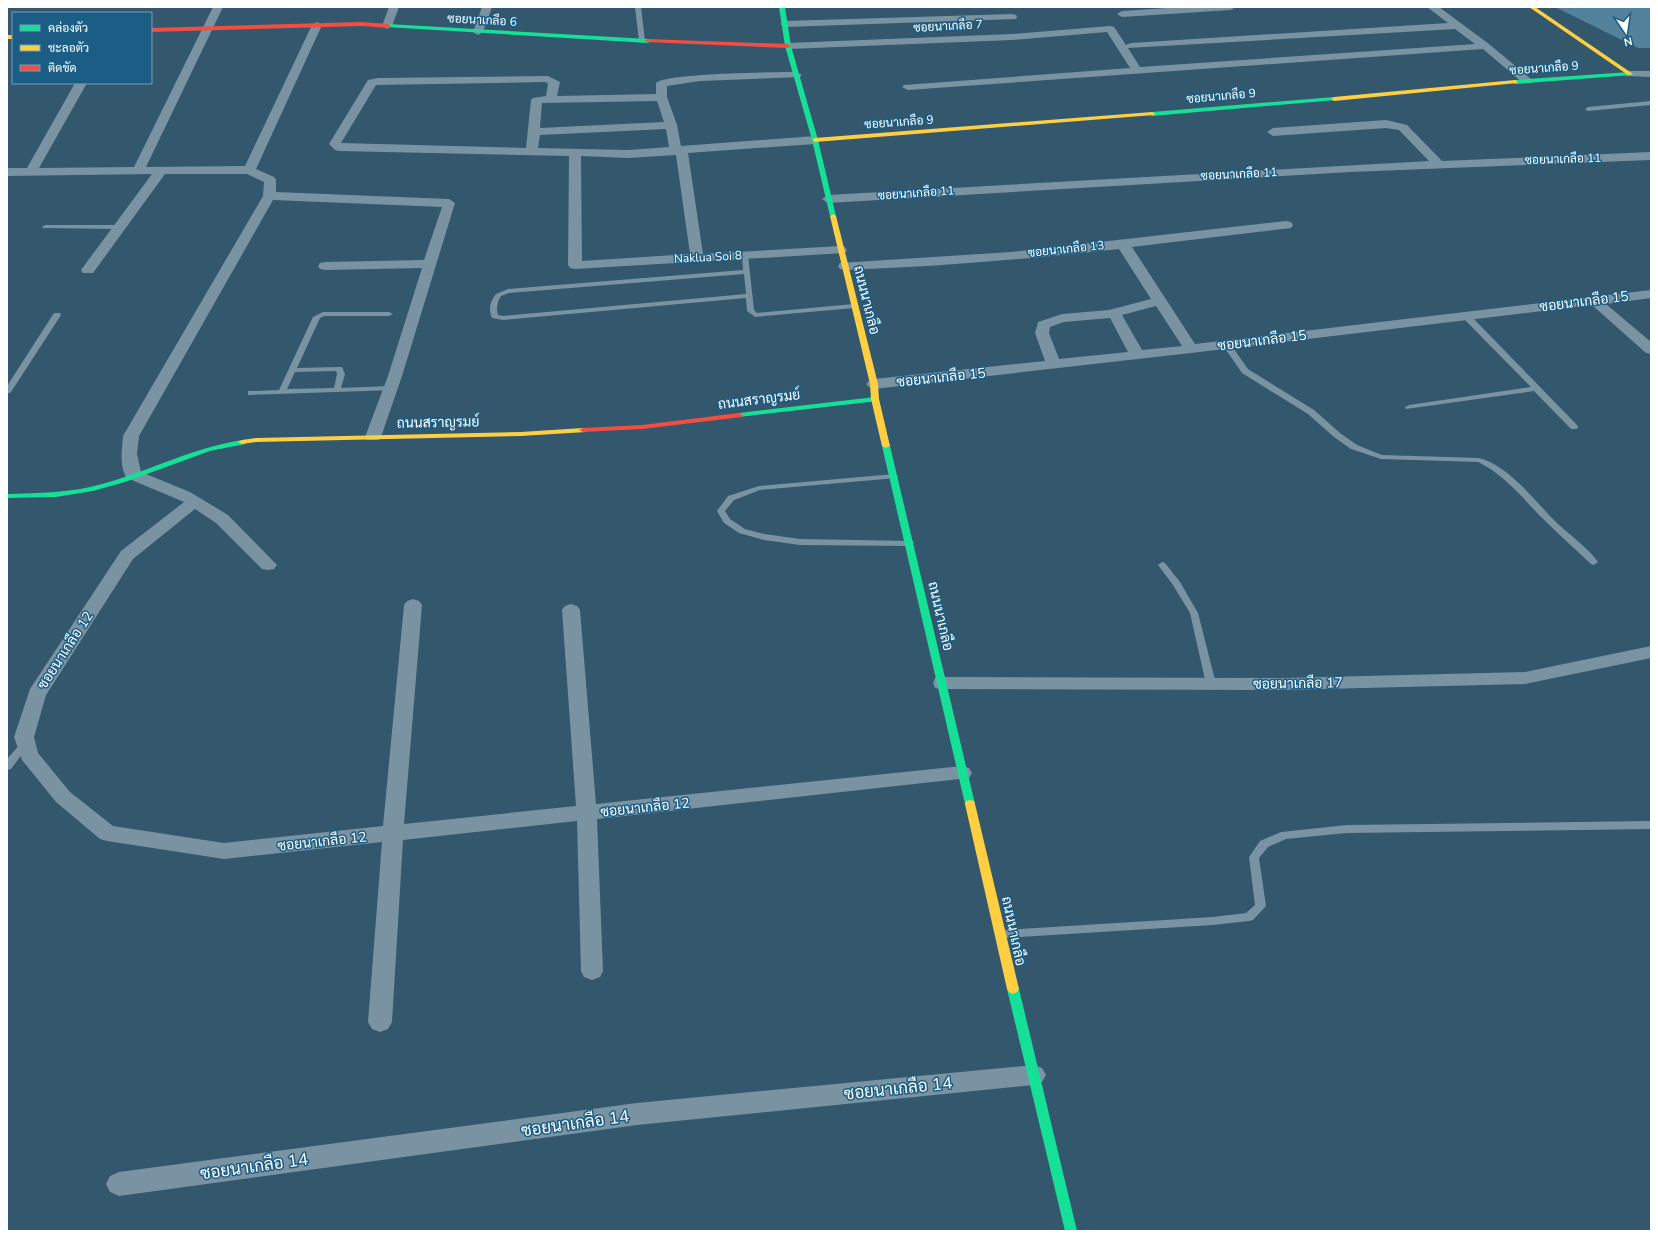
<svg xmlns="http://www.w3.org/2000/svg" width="1658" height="1238" font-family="'Nunito Sans',Sarabun,sans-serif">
	<rect width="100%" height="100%" fill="#33576c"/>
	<polygon fill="#53829d" points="1555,7 1651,7 1651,48 1638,48"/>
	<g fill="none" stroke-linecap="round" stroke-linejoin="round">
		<g fill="#7993a2" fill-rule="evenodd">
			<polygon points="635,7 641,7 645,41 642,43 639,41"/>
			<polygon points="1651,101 1651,105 1588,111 1585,109 1588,107"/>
			<polygon points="45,225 120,225 123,227 120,229 43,228 42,227"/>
			<path d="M 745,253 L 748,255 L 754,310 L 757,313 L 854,304 L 858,306 L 854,308 L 755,317 L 747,311 L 746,298 L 503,320 L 492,318 C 488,308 490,302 496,294 L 508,289 L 743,270 L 742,255 ZM 744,274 L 746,294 L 503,316 L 498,315 C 496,308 497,303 501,296 L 509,293 Z"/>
			<path d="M 323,312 L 389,312 L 393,314 L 389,316 L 324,316 L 320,318 L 297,368 L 339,367 L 342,367 L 345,374 L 341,388 L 391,386 L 395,388 L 394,390 L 248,395 L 248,391 L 251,391 L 279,390 L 313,317 ZM 336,371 L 337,374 L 334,388 L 287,389 L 295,372 Z"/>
			<polygon points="54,313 60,313 61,315 11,392 7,394 7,386"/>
			<polygon points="1462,313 1468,313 1577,425 1578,427 1577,429 1571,429 1534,391 1406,409 1405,407 1409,405 1531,387 1462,317"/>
			<path d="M 1223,342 L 1229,342 L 1248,369 L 1314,410 L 1340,433 L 1357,445 L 1382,455 L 1479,458 C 1510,466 1536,503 1558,524 C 1571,536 1588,548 1598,562 L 1594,565 L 1591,564 C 1574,548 1556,532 1539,515 C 1520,495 1503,474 1478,462 L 1381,459 L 1351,449 L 1334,437 L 1308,414 L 1242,373 L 1222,344 Z"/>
			<polygon points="894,474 898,476 897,478 760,490 734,500 725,511 730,519 745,529 764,534 800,539 913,541 914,543 910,546 800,545 764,540 739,533 724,523 717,511 728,496 759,486"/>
			<polygon points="1162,562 1165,563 1180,582 1198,613 1216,684 1214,686 1208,686 1206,684 1190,613 1173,585 1158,565"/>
			<polygon points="26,740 29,741 31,743 29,745 11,769 7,770 7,759 23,741"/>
			<polygon points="1651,821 1651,829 1347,833 1286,839 1268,847 1259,858 1266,906 1253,920 1249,921 1213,925 1002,938 998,937 997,934 998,931 1002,930 1213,917 1246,913 1255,905 1249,857 1260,841 1281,832 1347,825"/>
		</g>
		<g fill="#7993a2" fill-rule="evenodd">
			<path d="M 213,7 L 223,7 L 146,167 L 245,166 L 312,25 L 317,22 L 322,25 L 256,169 L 274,177 L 276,180 L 276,192 L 449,199 L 455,203 L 402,376 L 381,437 L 379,440 L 367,440 L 365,437 L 388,376 L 422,268 L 325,270 L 320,269 L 318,266 L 320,263 L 325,262 L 424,260 L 442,207 L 273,200 L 139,436 L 137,454 L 141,472 L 190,492 L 228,515 L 277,565 L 274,569 L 268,570 L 262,569 L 216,523 L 195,509 L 133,559 L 46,695 L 34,737 L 38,753 L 70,792 L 113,826 L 224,843 L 383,826 L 404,605 L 407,601 L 413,599 L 419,601 L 422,605 L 404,824 L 576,806 L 562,610 L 565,606 L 571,604 L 577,606 L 580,610 L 596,804 L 962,766 L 969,768 L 972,773 L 969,778 L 597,819 L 603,971 L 600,977 L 592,980 L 584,977 L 581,971 L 577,821 L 403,840 L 392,1022 L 388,1029 L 380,1032 L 372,1029 L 368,1022 L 382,842 L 224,859 L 107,841 L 100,839 L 56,802 L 22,760 L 14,737 L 30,689 L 121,551 L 184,502 L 127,478 C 119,467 122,449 123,436 L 263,196 L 264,182 L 247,174 L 165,174 L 93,273 L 83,273 L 81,270 L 152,174 L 7,176 L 7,168 L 27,168 L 75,83 L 87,83 L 39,168 L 134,167 Z"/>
			<polygon points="389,7 399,7 392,26 387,29 382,26"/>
			<polygon points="482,7 492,7 483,32 478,35 473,32"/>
			<polygon points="1183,7 1236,7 1231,10 1122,17 1117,14 1122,11"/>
			<path d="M 1427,7 L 1439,7 L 1489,44 L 1531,79 L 1533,81 L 1531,83 L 1523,83 L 1483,49 L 908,90 L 902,87 L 904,85 L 1130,68 L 1107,32 L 1012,40 L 788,49 L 783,46 L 788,43 L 1012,34 L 1110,26 L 1114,27 L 1126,45 L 1131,43 L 1448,23 ZM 1455,29 L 1475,44 L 1140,67 L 1128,48 Z"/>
			<polygon points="1012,14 1016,15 1017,17 1016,19 785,27 780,24 785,21"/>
			<polygon points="1630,71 1651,71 1651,77 1626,76 1624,74 1626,72"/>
			<path d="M 796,72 L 802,75 L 800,77 L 700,81 L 667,86 L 667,97 L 677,125 L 681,146 L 815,136 L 821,140 L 815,144 L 688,153 L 703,254 L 840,246 L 845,247 L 847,250 L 845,253 L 575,269 L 570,268 L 568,265 L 569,156 L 339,151 L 335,150 L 329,144 L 368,80 L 378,78 L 548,76 L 560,82 L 557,96 L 656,94 L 656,83 C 664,73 777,72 796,72 ZM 546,82 L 548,84 L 546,96 L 533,98 L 531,100 L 526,148 L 341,143 L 376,85 ZM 657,101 L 664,122 L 540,128 L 542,103 ZM 666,129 L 669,147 L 628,150 L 538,148 L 540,135 ZM 676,155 L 690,254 L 582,261 L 581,156 L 628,158 Z"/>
			<polygon points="1386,120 1407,125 1442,161 1651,152 1651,160 1350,172 828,203 822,199 828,195 1429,161 1399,130 1386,128 1273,136 1267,132 1273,128"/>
			<path d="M 1286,221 L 1291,222 L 1293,225 L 1291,228 L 1132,247 L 1195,344 L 1651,290 L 1651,298 L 1606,304 L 1651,342 L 1651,354 L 1646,353 L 1592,305 L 1191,353 L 874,389 L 869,387 L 866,384 L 869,381 L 874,379 L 1045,361 L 1035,333 L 1038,322 L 1062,314 L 1109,310 L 1151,299 L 1119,249 C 1028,259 937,267 845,270 L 840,269 L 838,266 L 840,263 L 1011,252 ZM 1156,306 L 1182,346 L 1142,350 L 1122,315 ZM 1110,318 L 1128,352 L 1059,359 L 1049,333 L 1050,327 L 1064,322 Z"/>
			<polygon points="1651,646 1651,658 1525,684 1283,690 942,689 935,688 933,683 935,678 942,677 1283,678 1525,672"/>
			<polygon points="1034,1065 1042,1068 1046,1075 1042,1082 1034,1085 637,1125 119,1196 110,1192 106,1184 110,1176 119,1172 637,1103"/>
		</g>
		<g fill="#16e098" fill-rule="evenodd">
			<polygon points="779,7 785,7 791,46 818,140 836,216 835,217 830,216 812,140 785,46"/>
			<polygon points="388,24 648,39 651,41 648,43 386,27 385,26"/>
			<polygon points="1630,72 1633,74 1632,75 1515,84 1512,82 1515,80"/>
			<polygon points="1334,97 1336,98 1336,100 1152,116 1149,114 1152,112"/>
			<polygon points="875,397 879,399 878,401 739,417 735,415 739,413"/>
			<path d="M 242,440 L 245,440 L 246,442 L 245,444 L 210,451 L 125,482 L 93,491 L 56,497 L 7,498 L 7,494 C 39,493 71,493 102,484 C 150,471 191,448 242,440 Z"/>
			<polygon points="883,444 889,444 890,446 975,804 974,807 966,807 965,804 882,446"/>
			<polygon points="1013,984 1017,986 1019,989 1077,1231 1065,1231 1007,989 1009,986"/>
		</g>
		<g fill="#ffcf43" fill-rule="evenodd">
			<polygon points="1529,7 1535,7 1633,74 1628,75"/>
			<rect x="7" y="35" width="6" height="4"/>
			<polygon points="1515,80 1517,81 1517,83 1334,101 1331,99 1334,97"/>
			<polygon points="1152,112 1155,114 1154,115 815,142 812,140 815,138"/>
			<polygon points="833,214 836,216 878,384 879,399 890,446 886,448 882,446 871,399 870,384 830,216"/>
			<polygon points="583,428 587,430 586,432 521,436 256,442 242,444 238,442 242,440 256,438 521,432"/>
			<polygon points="970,800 974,801 975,804 1019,989 1017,992 1013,994 1009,992 1007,989 965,804 966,801"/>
		</g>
		<g fill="#f24e42" fill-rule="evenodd">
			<polygon points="362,22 388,24 391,26 388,28 362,26 151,32 151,28"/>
			<polygon points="648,39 788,44 791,46 788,48 646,42 645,41"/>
			<polygon points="739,413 743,415 742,417 642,429 583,432 579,430 583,428 642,425"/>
		</g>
	</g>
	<g text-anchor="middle" stroke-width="3" stroke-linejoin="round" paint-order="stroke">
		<g font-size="12" fill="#fff" stroke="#1b5d84">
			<text transform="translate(482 20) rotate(3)" y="4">ซอยนาเกลือ 6</text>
			<text transform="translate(948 26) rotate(-3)" y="4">ซอยนาเกลือ 7</text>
			<text transform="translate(1544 68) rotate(-4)" y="4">ซอยนาเกลือ 9</text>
			<text transform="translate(1221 96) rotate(-5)" y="4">ซอยนาเกลือ 9</text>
			<text transform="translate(899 122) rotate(-4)" y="4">ซอยนาเกลือ 9</text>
			<text transform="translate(1563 159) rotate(-2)" y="4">ซอยนาเกลือ 11</text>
			<text transform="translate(1239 174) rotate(-3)" y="4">ซอยนาเกลือ 11</text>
			<text transform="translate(916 193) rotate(-4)" y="4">ซอยนาเกลือ 11</text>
			<text transform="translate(1066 249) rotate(-6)" y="4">ซอยนาเกลือ 13</text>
			<text transform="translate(708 257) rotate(-3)" y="4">Naklua Soi 8</text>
		</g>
		<g font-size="14" fill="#fff" stroke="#1b5d84">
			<text transform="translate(867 300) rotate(76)" y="5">ถนนนาเกลือ</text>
			<text transform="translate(1584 301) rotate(-7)" y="5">ซอยนาเกลือ 15</text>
			<text transform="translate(1262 340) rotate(-7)" y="5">ซอยนาเกลือ 15</text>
			<text transform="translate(941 377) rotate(-6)" y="5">ซอยนาเกลือ 15</text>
			<text transform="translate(759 399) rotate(-7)" y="5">ถนนสราญรมย์</text>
			<text transform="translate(438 422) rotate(-1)" y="5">ถนนสราญรมย์</text>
			<text transform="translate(941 616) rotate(77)" y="5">ถนนนาเกลือ</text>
			<text transform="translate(65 650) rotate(-57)" y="5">ซอยนาเกลือ 12</text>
			<text transform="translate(1298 683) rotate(-1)" y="5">ซอยนาเกลือ 17</text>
			<text transform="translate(645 807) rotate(-6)" y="5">ซอยนาเกลือ 12</text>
			<text transform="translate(322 841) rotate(-6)" y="5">ซอยนาเกลือ 12</text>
			<text transform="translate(1014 931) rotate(78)" y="5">ถนนนาเกลือ</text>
		</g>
		<g font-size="17" fill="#fff" stroke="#1b5d84">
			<text transform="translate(898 1088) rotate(-6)" y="6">ซอยนาเกลือ 14</text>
			<text transform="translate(575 1123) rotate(-8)" y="6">ซอยนาเกลือ 14</text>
			<text transform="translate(254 1166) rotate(-8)" y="6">ซอยนาเกลือ 14</text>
		</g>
	</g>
	<rect width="1658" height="1238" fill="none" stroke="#ffffff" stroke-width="16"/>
	<rect x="12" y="12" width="140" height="72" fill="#1b5d84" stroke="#769eb5"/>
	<rect x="20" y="25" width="20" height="6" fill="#16e098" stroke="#769eb5"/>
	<text x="48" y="32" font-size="12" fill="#ffffff">คล่องตัว</text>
	<rect x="20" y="45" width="20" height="6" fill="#ffcf43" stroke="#769eb5"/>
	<text x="48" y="52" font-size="12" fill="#ffffff">ชะลอตัว</text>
	<rect x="20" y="65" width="20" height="6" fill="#f24e42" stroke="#769eb5"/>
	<text x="48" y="72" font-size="12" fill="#ffffff">ติดขัด</text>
	<g transform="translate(1626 32) rotate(167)" stroke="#1b5d84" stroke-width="3" paint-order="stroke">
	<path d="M0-3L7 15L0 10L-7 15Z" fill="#ffffff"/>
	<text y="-6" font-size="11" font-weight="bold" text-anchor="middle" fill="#ffffff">N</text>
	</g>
</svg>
